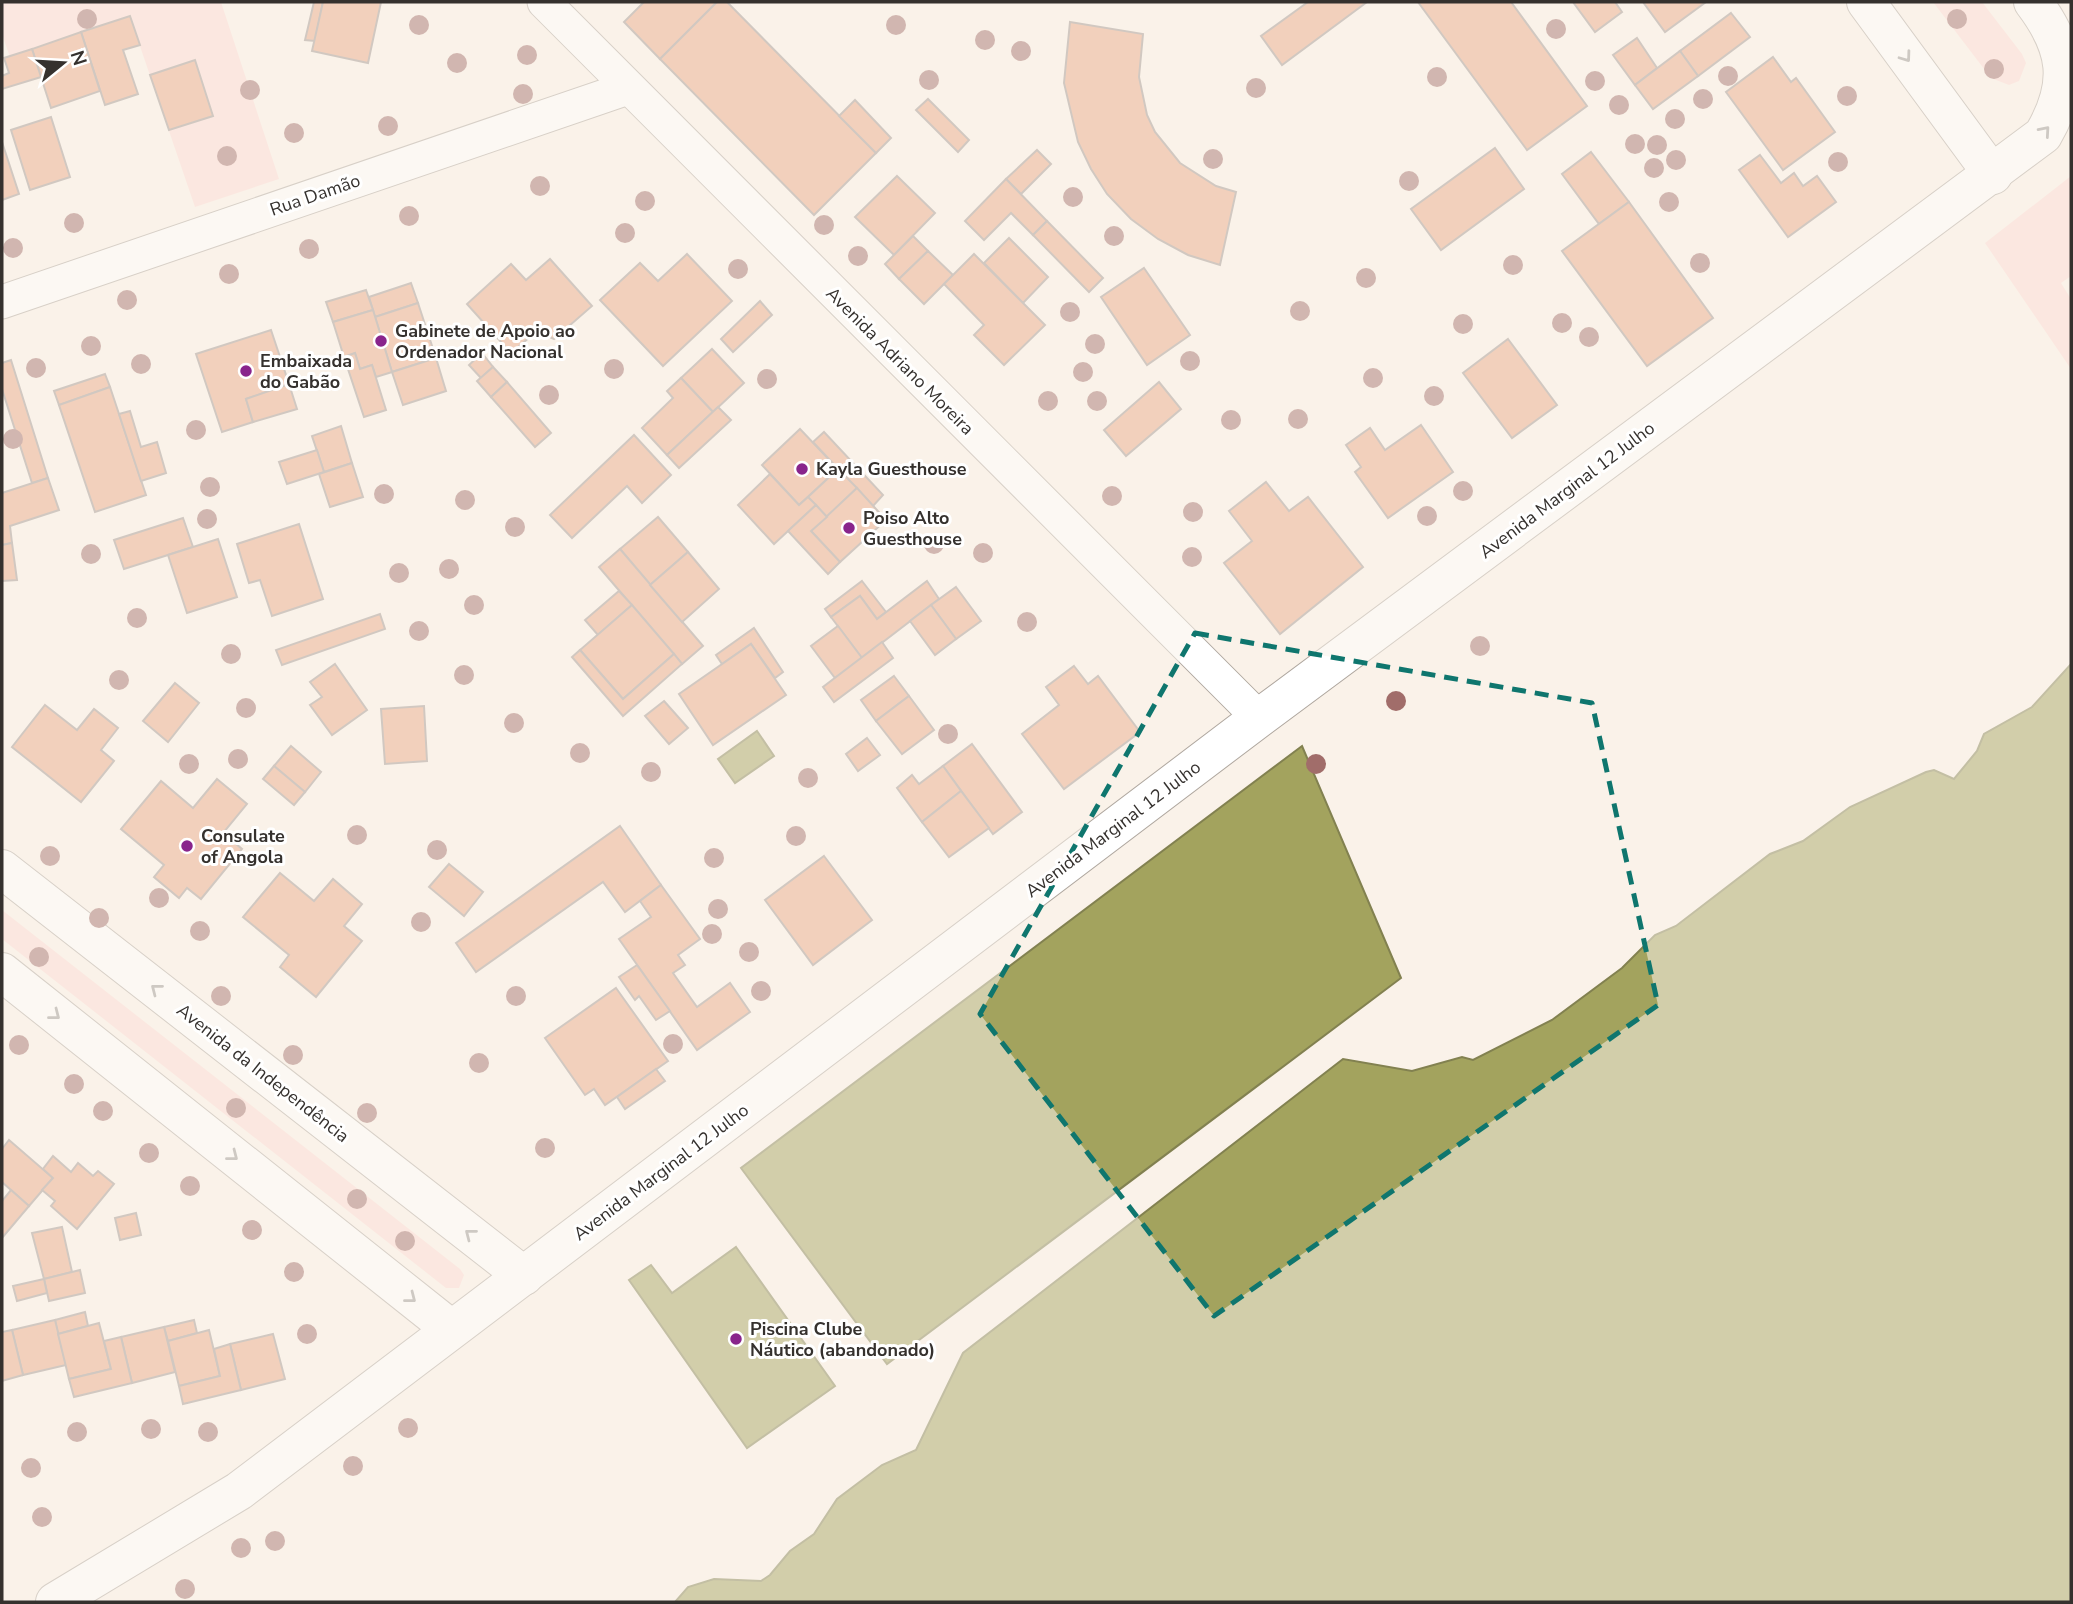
<svg xmlns="http://www.w3.org/2000/svg" width="2073" height="1604" font-family="'Nunito Sans',sans-serif">
	<rect width="100%" height="100%" fill="#faf2e9"/>
	<g fill="#fddad5">
		<polygon points="2,2 221,2 279,179 195,207 130,17 10,57 2,34"/>
		<polygon points="1933,2 1982,2 2022,54 2026,63 2019,81 2009,85 1991,78"/>
		<polygon points="2071,176 2071,276 2061,283 2071,299 2071,369 1985,243"/>
		<polygon points="2,910 460,1269 464,1275 459,1288 446,1288 2,939"/>
	</g>
	<g fill="#a3a35e" stroke="#828150" stroke-width="2">
		<polygon points="2071,664 2071,1602 675,1602 688,1587 714,1579 761,1581 770,1575 790,1551 814,1534 837,1499 882,1465 916,1450 963,1353 1343,1059 1412,1071 1462,1057 1473,1060 1552,1020 1622,968 1655,935 1676,926 1770,854 1803,841 1850,807 1926,772 1934,770 1954,779 1977,751 1984,734 2032,707"/>
		<polygon points="757,731 774,756 735,783 718,759"/>
		<polygon points="1302,746 1401,978 887,1364 741,1168"/>
		<polygon points="736,1247 835,1386 747,1448 629,1280 651,1265 672,1293"/>
	</g>
	<g fill="#e9a785" stroke="#a19691" stroke-width="2">
		<polygon points="314,2 323,2 315,41 305,40"/>
		<polygon points="323,2 381,2 368,63 312,51"/>
		<polygon points="644,2 717,2 660,59 624,22"/>
		<polygon points="717,2 727,2 876,153 814,215 660,59"/>
		<polygon points="1308,2 1367,2 1282,65 1261,36"/>
		<polygon points="1418,2 1511,2 1587,106 1527,150"/>
		<polygon points="1573,2 1615,2 1622,12 1595,32"/>
		<polygon points="1643,2 1706,2 1665,32"/>
		<polygon points="1731,13 1750,37 1698,76 1680,51"/>
		<polygon points="130,16 140,45 123,50 138,94 105,105 81,32"/>
		<polygon points="1070,22 1143,34 1139,77 1147,115 1155,132 1180,163 1216,186 1236,192 1220,265 1188,255 1158,239 1131,219 1107,194 1091,169 1078,142 1064,83"/>
		<polygon points="81,32 100,91 51,108 32,49"/>
		<polygon points="1637,38 1657,68 1635,85 1613,55"/>
		<polygon points="32,49 41,77 2,89 2,76 9,73 4,58"/>
		<polygon points="1680,51 1698,76 1653,109 1635,85"/>
		<polygon points="1773,57 1791,82 1796,78 1835,132 1783,170 1726,92"/>
		<polygon points="195,60 213,116 169,130 150,75"/>
		<polygon points="928,99 969,140 958,152 916,110"/>
		<polygon points="855,100 891,138 876,153 839,116"/>
		<polygon points="51,117 70,177 30,190 11,130"/>
		<polygon points="2,142 19,194 2,200"/>
		<polygon points="1495,148 1524,189 1441,250 1411,209"/>
		<polygon points="1037,150 1051,164 1021,194 1006,179"/>
		<polygon points="1591,152 1629,202 1599,224 1562,174"/>
		<polygon points="1760,155 1781,183 1794,173 1803,186 1817,176 1836,202 1788,237 1739,170"/>
		<polygon points="897,176 935,213 894,255 855,217"/>
		<polygon points="1006,179 1047,221 1033,235 1011,213 984,240 965,221"/>
		<polygon points="1629,202 1713,318 1647,366 1562,251"/>
		<polygon points="1047,221 1103,278 1089,292 1033,235"/>
		<polygon points="913,236 928,251 899,279 885,264"/>
		<polygon points="1009,238 1048,277 1023,303 984,263"/>
		<polygon points="928,251 953,275 924,304 899,279"/>
		<polygon points="687,254 732,301 663,366 600,300 640,263 658,281"/>
		<polygon points="974,254 1045,325 1004,365 974,335 984,325 944,284"/>
		<polygon points="550,259 592,306 554,339 537,331 511,353 467,304 511,264 526,280"/>
		<polygon points="1144,268 1190,335 1147,365 1101,297"/>
		<polygon points="411,283 418,303 375,317 369,297"/>
		<polygon points="366,290 373,310 333,322 326,302"/>
		<polygon points="760,301 772,315 733,352 721,339"/>
		<polygon points="418,303 436,358 392,372 375,317"/>
		<polygon points="373,310 392,372 376,377 372,365 360,369 355,353 344,357 333,322"/>
		<polygon points="271,330 289,384 246,399 253,422 222,432 196,354"/>
		<polygon points="1508,339 1557,405 1512,438 1463,373"/>
		<polygon points="712,349 744,383 713,412 681,378"/>
		<polygon points="355,353 360,369 372,365 386,410 364,417 344,357"/>
		<polygon points="482,353 493,367 481,378 469,365"/>
		<polygon points="436,358 446,391 403,405 392,372"/>
		<polygon points="11,360 48,478 32,483 2,389 2,363"/>
		<polygon points="493,367 507,382 491,397 477,381"/>
		<polygon points="105,374 110,387 59,405 54,391"/>
		<polygon points="681,378 713,412 667,455 642,428 673,398 667,391"/>
		<polygon points="507,382 551,433 535,447 491,397"/>
		<polygon points="1159,382 1181,409 1126,456 1104,430"/>
		<polygon points="289,384 297,409 253,422 246,399"/>
		<polygon points="110,387 146,495 95,512 59,405"/>
		<polygon points="718,407 731,420 679,468 667,455"/>
		<polygon points="130,411 141,447 157,442 166,473 141,481 119,414"/>
		<polygon points="1421,425 1453,472 1388,518 1355,472 1361,467 1346,445 1370,428 1385,450"/>
		<polygon points="341,426 352,463 324,472 312,436"/>
		<polygon points="800,429 838,469 799,505 762,465"/>
		<polygon points="824,432 883,495 873,506 813,442"/>
		<polygon points="634,435 671,475 642,503 627,486 572,538 550,515"/>
		<polygon points="317,450 324,472 287,484 279,462"/>
		<polygon points="352,463 363,497 330,507 319,474"/>
		<polygon points="838,469 857,488 827,517 808,497"/>
		<polygon points="770,474 799,505 808,497 816,505 774,544 738,505"/>
		<polygon points="48,478 59,510 10,526 12,543 2,545 2,493"/>
		<polygon points="1266,482 1289,511 1308,497 1363,567 1280,634 1224,563 1252,541 1229,511"/>
		<polygon points="857,488 886,520 840,562 811,531"/>
		<polygon points="816,505 827,517 811,531 840,562 828,574 788,531"/>
		<polygon points="658,517 688,552 650,585 620,549"/>
		<polygon points="183,518 193,547 124,569 114,540"/>
		<polygon points="299,524 323,599 272,616 260,580 249,583 237,544"/>
		<polygon points="218,539 237,597 187,613 168,555"/>
		<polygon points="12,543 17,580 2,581 2,545"/>
		<polygon points="620,549 703,646 682,664 599,567"/>
		<polygon points="688,552 719,589 682,622 650,585"/>
		<polygon points="862,581 886,612 877,619 860,596 831,617 825,609"/>
		<polygon points="927,581 939,599 862,658 831,617 860,596 877,619"/>
		<polygon points="956,587 981,621 956,639 931,605"/>
		<polygon points="619,591 632,605 598,635 585,620"/>
		<polygon points="632,605 674,654 623,699 580,650"/>
		<polygon points="931,605 956,639 935,655 910,621"/>
		<polygon points="380,614 385,629 282,665 276,650"/>
		<polygon points="838,626 862,658 835,678 811,646"/>
		<polygon points="754,628 783,672 775,678 751,644 722,664 716,655"/>
		<polygon points="882,642 893,658 834,702 823,687"/>
		<polygon points="751,644 786,695 713,745 679,694"/>
		<polygon points="580,650 623,699 674,654 682,664 623,716 572,657"/>
		<polygon points="335,664 367,710 332,735 310,705 322,697 310,682"/>
		<polygon points="1074,666 1088,684 1098,676 1140,732 1064,789 1022,734 1059,705 1046,687"/>
		<polygon points="894,676 909,696 876,721 861,700"/>
		<polygon points="175,683 199,703 168,742 143,721"/>
		<polygon points="909,696 934,730 902,754 876,721"/>
		<polygon points="664,701 688,728 669,744 645,716"/>
		<polygon points="45,705 77,730 94,709 118,728 101,750 114,761 81,802 12,747"/>
		<polygon points="424,706 427,761 385,764 381,709"/>
		<polygon points="867,738 880,755 858,771 846,754"/>
		<polygon points="972,744 1022,812 993,834 943,766"/>
		<polygon points="291,746 321,772 305,792 274,766"/>
		<polygon points="274,766 305,792 294,805 263,779"/>
		<polygon points="943,766 961,791 922,822 897,788 912,775 919,784"/>
		<polygon points="217,779 247,804 223,833 242,849 201,899 187,888 179,898 154,877 164,865 121,829 161,781 193,808"/>
		<polygon points="961,791 989,828 949,857 922,822"/>
		<polygon points="620,826 661,885 625,912 603,882 476,972 456,943"/>
		<polygon points="824,856 872,920 813,965 765,900"/>
		<polygon points="449,864 483,892 464,916 429,887"/>
		<polygon points="280,873 314,901 333,879 362,904 344,926 362,941 316,997 280,967 289,955 243,917"/>
		<polygon points="661,885 700,939 678,955 685,965 673,973 697,1007 730,983 750,1012 697,1050 619,939 651,917 640,901"/>
		<polygon points="637,965 670,1011 656,1020 639,996 635,1000 619,977"/>
		<polygon points="616,988 668,1061 605,1105 594,1089 585,1095 545,1038"/>
		<polygon points="656,1069 665,1081 625,1109 617,1097"/>
		<polygon points="9,1140 53,1178 29,1206 2,1182 2,1149"/>
		<polygon points="53,1156 71,1172 78,1163 93,1176 98,1171 114,1184 77,1229 51,1206 55,1201 42,1190 53,1178 43,1169"/>
		<polygon points="11,1190 29,1206 2,1238 2,1201"/>
		<polygon points="136,1213 141,1235 120,1240 115,1218"/>
		<polygon points="62,1227 72,1272 44,1279 32,1233"/>
		<polygon points="80,1270 85,1293 49,1301 44,1279"/>
		<polygon points="44,1279 47,1293 17,1301 13,1286"/>
		<polygon points="85,1312 88,1326 58,1334 55,1320"/>
		<polygon points="55,1320 66,1365 23,1375 12,1330"/>
		<polygon points="194,1320 197,1333 168,1341 164,1327"/>
		<polygon points="99,1323 111,1369 69,1379 58,1334"/>
		<polygon points="164,1327 175,1372 132,1383 121,1337"/>
		<polygon points="12,1330 23,1375 2,1381 2,1332"/>
		<polygon points="209,1330 220,1376 179,1386 168,1341"/>
		<polygon points="273,1334 285,1379 241,1390 230,1344"/>
		<polygon points="121,1337 132,1383 74,1397 69,1379 111,1369 104,1341"/>
		<polygon points="230,1344 241,1390 183,1404 179,1386 220,1376 214,1349"/>
	</g>
	<g fill="none" stroke-linecap="round" stroke-linejoin="round">
		<defs>
			<g id="street">
				<polyline points="544,2 1259,718"/>
				<polyline points="2,302 628,88"/>
			</g>
			<g id="secondary">
				<polyline points="1866,2 1993,175"/>
				<polyline points="2,869 524,1276"/>
				<polyline points="2,972 451,1329"/>
				<path d="M 55,1602 L 239,1491 L 1259,718 L 2043,135 C 2073,84 2068,48 2033,2"/>
			</g>
		</defs>
		<use href="#street" stroke="#afa79f" stroke-width="35"/>
		<use href="#secondary" stroke="#afa79f" stroke-width="40"/>
		<use href="#street" stroke="#fff" stroke-width="33"/>
		<use href="#secondary" stroke="#fff" stroke-width="38"/>
	</g>
	<g fill="#a16d6a">
		<circle cx="87" cy="19" r="10"/>
		<circle cx="1957" cy="19" r="10"/>
		<circle cx="419" cy="25" r="10"/>
		<circle cx="896" cy="25" r="10"/>
		<circle cx="1556" cy="29" r="10"/>
		<circle cx="985" cy="40" r="10"/>
		<circle cx="1021" cy="51" r="10"/>
		<circle cx="527" cy="55" r="10"/>
		<circle cx="457" cy="63" r="10"/>
		<circle cx="1994" cy="69" r="10"/>
		<circle cx="1728" cy="76" r="10"/>
		<circle cx="1437" cy="77" r="10"/>
		<circle cx="929" cy="80" r="10"/>
		<circle cx="1595" cy="81" r="10"/>
		<circle cx="1256" cy="88" r="10"/>
		<circle cx="250" cy="90" r="10"/>
		<circle cx="523" cy="94" r="10"/>
		<circle cx="1847" cy="96" r="10"/>
		<circle cx="1703" cy="99" r="10"/>
		<circle cx="1619" cy="105" r="10"/>
		<circle cx="1675" cy="119" r="10"/>
		<circle cx="388" cy="126" r="10"/>
		<circle cx="294" cy="133" r="10"/>
		<circle cx="1635" cy="144" r="10"/>
		<circle cx="1657" cy="145" r="10"/>
		<circle cx="227" cy="156" r="10"/>
		<circle cx="1213" cy="159" r="10"/>
		<circle cx="1676" cy="160" r="10"/>
		<circle cx="1838" cy="162" r="10"/>
		<circle cx="1654" cy="168" r="10"/>
		<circle cx="1409" cy="181" r="10"/>
		<circle cx="540" cy="186" r="10"/>
		<circle cx="1073" cy="197" r="10"/>
		<circle cx="645" cy="201" r="10"/>
		<circle cx="1669" cy="202" r="10"/>
		<circle cx="409" cy="216" r="10"/>
		<circle cx="74" cy="223" r="10"/>
		<circle cx="824" cy="225" r="10"/>
		<circle cx="625" cy="233" r="10"/>
		<circle cx="1114" cy="236" r="10"/>
		<circle cx="13" cy="248" r="10"/>
		<circle cx="309" cy="249" r="10"/>
		<circle cx="858" cy="256" r="10"/>
		<circle cx="1700" cy="263" r="10"/>
		<circle cx="1513" cy="265" r="10"/>
		<circle cx="738" cy="269" r="10"/>
		<circle cx="229" cy="274" r="10"/>
		<circle cx="1366" cy="278" r="10"/>
		<circle cx="127" cy="300" r="10"/>
		<circle cx="1300" cy="311" r="10"/>
		<circle cx="1070" cy="312" r="10"/>
		<circle cx="1562" cy="323" r="10"/>
		<circle cx="1463" cy="324" r="10"/>
		<circle cx="1589" cy="337" r="10"/>
		<circle cx="1095" cy="344" r="10"/>
		<circle cx="91" cy="346" r="10"/>
		<circle cx="1190" cy="361" r="10"/>
		<circle cx="141" cy="364" r="10"/>
		<circle cx="36" cy="368" r="10"/>
		<circle cx="614" cy="369" r="10"/>
		<circle cx="1083" cy="372" r="10"/>
		<circle cx="1373" cy="378" r="10"/>
		<circle cx="767" cy="379" r="10"/>
		<circle cx="549" cy="395" r="10"/>
		<circle cx="1434" cy="396" r="10"/>
		<circle cx="1048" cy="401" r="10"/>
		<circle cx="1097" cy="401" r="10"/>
		<circle cx="1298" cy="419" r="10"/>
		<circle cx="1231" cy="420" r="10"/>
		<circle cx="196" cy="430" r="10"/>
		<circle cx="13" cy="439" r="10"/>
		<circle cx="210" cy="487" r="10"/>
		<circle cx="1463" cy="491" r="10"/>
		<circle cx="384" cy="494" r="10"/>
		<circle cx="1112" cy="496" r="10"/>
		<circle cx="465" cy="500" r="10"/>
		<circle cx="1193" cy="512" r="10"/>
		<circle cx="1427" cy="516" r="10"/>
		<circle cx="207" cy="519" r="10"/>
		<circle cx="515" cy="527" r="10"/>
		<circle cx="934" cy="544" r="10"/>
		<circle cx="983" cy="553" r="10"/>
		<circle cx="91" cy="554" r="10"/>
		<circle cx="1192" cy="557" r="10"/>
		<circle cx="449" cy="569" r="10"/>
		<circle cx="399" cy="573" r="10"/>
		<circle cx="474" cy="605" r="10"/>
		<circle cx="137" cy="618" r="10"/>
		<circle cx="1027" cy="622" r="10"/>
		<circle cx="419" cy="631" r="10"/>
		<circle cx="1480" cy="646" r="10"/>
		<circle cx="231" cy="654" r="10"/>
		<circle cx="464" cy="675" r="10"/>
		<circle cx="119" cy="680" r="10"/>
		<circle cx="1396" cy="701" r="10"/>
		<circle cx="246" cy="708" r="10"/>
		<circle cx="514" cy="723" r="10"/>
		<circle cx="948" cy="734" r="10"/>
		<circle cx="580" cy="753" r="10"/>
		<circle cx="238" cy="759" r="10"/>
		<circle cx="189" cy="764" r="10"/>
		<circle cx="1316" cy="764" r="10"/>
		<circle cx="651" cy="772" r="10"/>
		<circle cx="808" cy="778" r="10"/>
		<circle cx="357" cy="835" r="10"/>
		<circle cx="796" cy="836" r="10"/>
		<circle cx="437" cy="850" r="10"/>
		<circle cx="50" cy="856" r="10"/>
		<circle cx="714" cy="858" r="10"/>
		<circle cx="159" cy="898" r="10"/>
		<circle cx="718" cy="909" r="10"/>
		<circle cx="99" cy="918" r="10"/>
		<circle cx="421" cy="922" r="10"/>
		<circle cx="200" cy="931" r="10"/>
		<circle cx="712" cy="934" r="10"/>
		<circle cx="749" cy="952" r="10"/>
		<circle cx="39" cy="957" r="10"/>
		<circle cx="761" cy="991" r="10"/>
		<circle cx="221" cy="996" r="10"/>
		<circle cx="516" cy="996" r="10"/>
		<circle cx="673" cy="1044" r="10"/>
		<circle cx="19" cy="1045" r="10"/>
		<circle cx="293" cy="1055" r="10"/>
		<circle cx="479" cy="1063" r="10"/>
		<circle cx="74" cy="1084" r="10"/>
		<circle cx="236" cy="1108" r="10"/>
		<circle cx="103" cy="1111" r="10"/>
		<circle cx="367" cy="1113" r="10"/>
		<circle cx="545" cy="1148" r="10"/>
		<circle cx="149" cy="1153" r="10"/>
		<circle cx="190" cy="1186" r="10"/>
		<circle cx="357" cy="1199" r="10"/>
		<circle cx="252" cy="1230" r="10"/>
		<circle cx="405" cy="1241" r="10"/>
		<circle cx="294" cy="1272" r="10"/>
		<circle cx="307" cy="1334" r="10"/>
		<circle cx="408" cy="1428" r="10"/>
		<circle cx="151" cy="1429" r="10"/>
		<circle cx="77" cy="1432" r="10"/>
		<circle cx="208" cy="1432" r="10"/>
		<circle cx="353" cy="1466" r="10"/>
		<circle cx="31" cy="1468" r="10"/>
		<circle cx="42" cy="1517" r="10"/>
		<circle cx="275" cy="1541" r="10"/>
		<circle cx="241" cy="1548" r="10"/>
		<circle cx="185" cy="1589" r="10"/>
	</g>
	<defs><path id="oneway-chevron" d="M-2-3.5L2.5 0L-2 3.5" fill="none" stroke-width="1.6" stroke-linecap="round" stroke-linejoin="round" transform="scale(1.75)"/></defs>
	<g stroke="#9a9896">
		<use href="#oneway-chevron" transform="translate(1906 57) rotate(54)"/>
		<use href="#oneway-chevron" transform="translate(2045 131) rotate(-49)"/>
		<use href="#oneway-chevron" transform="translate(156 989) rotate(-142)"/>
		<use href="#oneway-chevron" transform="translate(55 1015) rotate(38)"/>
		<use href="#oneway-chevron" transform="translate(233 1156) rotate(38)"/>
		<use href="#oneway-chevron" transform="translate(470 1234) rotate(-142)"/>
		<use href="#oneway-chevron" transform="translate(411 1298) rotate(38)"/>
	</g>
	<path d="M0 0H2073V1604H0ZM 1195,633 L 1592,703 L 1658,1005 L 1214,1316 L 980,1014 Z" fill="#faf2e9" fill-opacity=".55" fill-rule="evenodd"/>
	<path fill="none" stroke="#0f766e" stroke-width="5" stroke-dasharray="14 9" stroke-linejoin="round" d="M 1195,633 L 1592,703 L 1658,1005 L 1214,1316 L 980,1014 Z"/>
	<g fill="#89248c" stroke="#fff" stroke-width="2.5">
		<circle cx="381" cy="341" r="7"/>
		<circle cx="246" cy="371" r="7"/>
		<circle cx="802" cy="469" r="7"/>
		<circle cx="849" cy="528" r="7"/>
		<circle cx="187" cy="846" r="7"/>
		<circle cx="736" cy="1339" r="7"/>
	</g>
	<g text-anchor="middle" stroke-width="6" stroke-linejoin="round" paint-order="stroke">
		<g font-size="18" fill="#35312e" stroke="#fff">
			<text transform="translate(315 195) rotate(-19)" y="6">Rua Damão</text>
			<text transform="translate(900 361) rotate(45)" y="6">Avenida Adriano Moreira</text>
			<text transform="translate(1567 490) rotate(-37)" y="6">Avenida Marginal 12 Julho</text>
			<text transform="translate(1113 829) rotate(-37)" y="6">Avenida Marginal 12 Julho</text>
			<text transform="translate(263 1073) rotate(38)" y="6">Avenida da Independência</text>
			<text transform="translate(661 1172) rotate(-37)" y="6">Avenida Marginal 12 Julho</text>
		</g>
		<g font-size="18" font-weight="bold" fill="#35312e" stroke="#fff" text-anchor="start">
			<text x="395" y="337">Gabinete de Apoio ao<tspan x="395" dy="21">Ordenador Nacional</tspan></text>
			<text x="260" y="367">Embaixada<tspan x="260" dy="21">do Gabão</tspan></text>
			<text x="816" y="475">Kayla Guesthouse</text>
			<text x="863" y="524">Poiso Alto<tspan x="863" dy="21">Guesthouse</tspan></text>
			<text x="201" y="842">Consulate<tspan x="201" dy="21">of Angola</tspan></text>
			<text x="750" y="1335">Piscina Clube<tspan x="750" dy="21">Náutico (abandonado)</tspan></text>
		</g>
	</g>
	<rect width="2073" height="1604" fill="none" stroke="#35312e" stroke-width="7"/>
	<g transform="translate(63 63) rotate(72)" stroke="#ffffff" stroke-width="5" paint-order="stroke">
	<path d="M0-5L12 26L0 18L-12 26Z" fill="#35312e"/>
	<text y="-10" font-size="19" font-weight="bold" text-anchor="middle" fill="#35312e">N</text>
	</g>
</svg>
